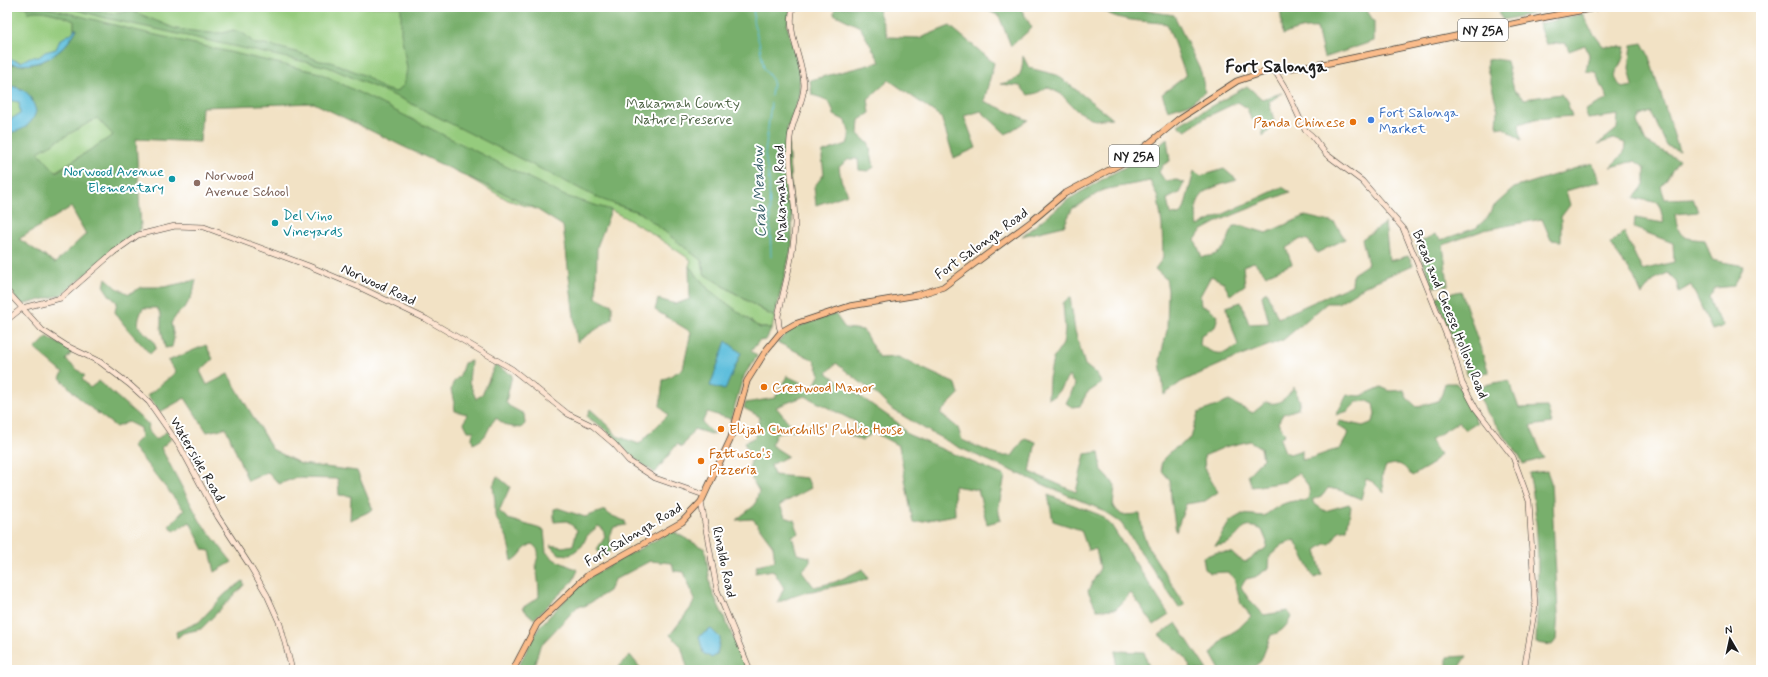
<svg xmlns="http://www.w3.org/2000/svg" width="1768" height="677" font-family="Mynerve,sans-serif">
	<rect width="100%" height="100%" fill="#fff"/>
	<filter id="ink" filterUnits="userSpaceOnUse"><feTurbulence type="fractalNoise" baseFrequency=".025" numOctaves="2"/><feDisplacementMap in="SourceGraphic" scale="8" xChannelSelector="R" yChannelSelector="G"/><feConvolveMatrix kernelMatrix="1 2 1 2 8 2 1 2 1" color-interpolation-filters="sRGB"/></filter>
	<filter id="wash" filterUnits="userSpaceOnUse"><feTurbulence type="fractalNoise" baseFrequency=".012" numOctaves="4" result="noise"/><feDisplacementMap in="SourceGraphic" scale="16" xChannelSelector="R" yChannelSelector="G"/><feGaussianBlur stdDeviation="0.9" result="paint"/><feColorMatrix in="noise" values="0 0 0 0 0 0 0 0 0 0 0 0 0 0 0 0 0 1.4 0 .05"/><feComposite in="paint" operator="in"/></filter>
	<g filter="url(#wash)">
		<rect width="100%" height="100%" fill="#f2e2c5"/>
		<path fill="#95cb7d" stroke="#58744c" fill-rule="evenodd" d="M 7,7 L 791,7 L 787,25 L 800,73 L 799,97 L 787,129 L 792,204 L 792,246 L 772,328 L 760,328 L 709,290 L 689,266 L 691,260 L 645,229 L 611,210 L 548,213 L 508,200 L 462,174 L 323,101 L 196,96 L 115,135 L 7,201 ZM 614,204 L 644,211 L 770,315 L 704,274 L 702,261 L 641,213 Z"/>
		<g fill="#78af6c" stroke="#4a6644" fill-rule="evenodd">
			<path d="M 25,7 L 45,7 L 134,30 L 320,73 L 565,196 L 611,210 L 597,247 L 596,297 L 612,305 L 612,319 L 577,342 L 563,226 L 533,207 L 402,146 L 314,103 L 202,107 L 200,142 L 136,139 L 141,229 L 61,295 L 21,305 L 7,288 L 7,132 L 12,133 L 32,100 L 23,89 L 7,85 L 7,63 C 37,70 62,56 77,29 L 74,29 L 74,21 C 62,16 40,7 27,13 L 28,9 ZM 97,118 L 113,135 L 56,172 L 38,152 ZM 71,207 L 86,234 L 55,263 L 19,239 Z"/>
			<path d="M 68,7 C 74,7 79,6 84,7 C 103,9 111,18 130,10 L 176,29 L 210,33 L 223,33 L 233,30 L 243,33 L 255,44 L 265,44 L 300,53 L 320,61 L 331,62 L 366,76 L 384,89 L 396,92 L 404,85 L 407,69 L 401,32 L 401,7 L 791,7 L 787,25 L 800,73 L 799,97 L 787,129 L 792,204 L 792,246 L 774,317 L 704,274 L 702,261 L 641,213 L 600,199 L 402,99 L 328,67 L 101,17 Z"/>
			<path d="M 835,7 L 877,7 L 888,37 L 920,38 L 950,26 L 994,63 L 984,101 L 1028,120 L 1006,134 L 981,111 L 964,116 L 976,148 L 954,158 L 941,117 L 889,80 L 868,99 L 870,113 L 859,120 L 858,134 L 869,144 L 874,167 L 868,171 L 859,170 L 858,159 L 849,159 L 839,167 L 841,180 L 848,194 L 816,205 L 814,187 L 824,174 L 822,158 L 823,152 L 847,144 L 850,135 L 846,121 L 834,115 C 831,100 826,99 812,95 L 810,80 L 880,62 L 860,27 L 834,14 Z"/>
			<polygon points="981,7 1020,7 1032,28 1011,46 999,16"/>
			<path d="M 1100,7 L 1122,7 L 1174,15 L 1201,72 L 1205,92 L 1191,103 L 1168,110 L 1162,94 L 1186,76 L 1167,24 C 1146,20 1115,23 1100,7 Z"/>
			<path d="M 1280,7 L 1289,7 L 1294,10 L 1296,7 L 1365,7 L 1374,22 L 1374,41 L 1324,58 L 1317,28 C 1305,27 1294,30 1283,35 Z"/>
			<polygon points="1504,7 1565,7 1503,20 1498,13"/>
			<path d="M 1583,14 L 1590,29 L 1603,46 L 1625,47 C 1624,52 1623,59 1621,63 C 1614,74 1613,77 1622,88 L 1633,86 L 1629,68 L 1632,45 L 1642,43 L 1648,54 L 1679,151 L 1667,146 L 1651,112 L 1641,116 L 1637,122 L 1646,142 L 1679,160 L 1661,187 L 1665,199 L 1693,198 L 1698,212 L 1675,214 C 1679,239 1682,238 1705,240 L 1712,260 L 1744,266 L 1734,286 L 1715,288 L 1709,297 L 1714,312 L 1724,326 L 1712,330 L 1691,285 L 1679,292 L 1676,281 L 1668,273 L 1654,279 L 1642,295 L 1634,277 L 1610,244 L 1624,232 L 1642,270 L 1674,262 L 1673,243 L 1634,228 L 1635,218 L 1664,223 L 1659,203 L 1634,198 L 1645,184 L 1645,168 L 1635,161 L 1610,167 L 1624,153 L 1625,143 L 1613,139 L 1598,144 L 1617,129 L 1618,115 L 1588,119 L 1585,110 L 1608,99 L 1595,72 L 1586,71 L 1589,55 L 1585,45 L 1569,51 L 1566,43 L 1546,44 L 1538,24 Z"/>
			<path d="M 1023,56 L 1029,68 L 1057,75 L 1112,118 L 1095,120 L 1076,110 L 1061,94 L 1047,87 L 1037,93 L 1028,95 L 1020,86 L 1000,84 C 1020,80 1022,76 1023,56 Z"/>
			<polygon points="1495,59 1507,61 1514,90 1524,99 1561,94 1567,102 1572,116 1535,119 1519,124 1521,140 1504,128 1497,127 1498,110 1487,68 1487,60"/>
			<polygon points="1247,86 1262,99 1282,93 1269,102 1275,124 1263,137 1263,123 1251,119 1247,108 1238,102 1204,118 1186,131 1178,125"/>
			<path d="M 1167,139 L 1170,161 L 1163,165 L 1159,172 L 1165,181 L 1177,180 L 1184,183 L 1179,193 L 1167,199 L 1170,214 L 1179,215 L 1184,209 L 1194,171 L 1201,176 L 1224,169 L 1237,180 C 1209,188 1190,192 1198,226 L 1282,187 L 1290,192 L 1221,220 L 1201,231 L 1195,240 L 1202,257 C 1225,255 1226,245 1233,226 L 1243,226 L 1266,233 L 1305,216 L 1335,223 L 1345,239 L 1317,253 L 1308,240 L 1301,239 L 1286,248 L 1292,264 L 1266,275 L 1254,262 L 1243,266 L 1245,285 L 1230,295 L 1223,282 L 1211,276 L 1200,296 L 1201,306 L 1209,308 L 1218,316 L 1215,327 L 1201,335 L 1200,345 C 1215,355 1223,357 1238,345 L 1226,307 L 1241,302 L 1249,324 L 1269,323 L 1262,296 L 1266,291 L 1278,318 L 1352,285 L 1353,274 L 1368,264 L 1362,239 L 1385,223 L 1389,261 L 1408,256 L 1413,265 L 1367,285 L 1338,303 L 1327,303 L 1283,340 L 1228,361 L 1181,382 L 1164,395 L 1160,360 L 1167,330 L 1168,290 L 1166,279 L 1155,269 L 1163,258 L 1162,225 L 1158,198 L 1150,181 L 1103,190 L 1072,209 L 1064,226 L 1022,236 L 1069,199 L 1110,175 L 1146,156 Z"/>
			<polygon points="1592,163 1600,181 1566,191 1570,205 1561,217 1561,241 1551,240 1542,219 1484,230 1443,245 1448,285 1433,287 1416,244 1435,234 1441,240 1476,228 1487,218 1493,207 1514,188"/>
			<polygon points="689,266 709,290 760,328 772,328 766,340 759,341 751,351 757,356 745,374 741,384 731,419 707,412 702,423 714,435 694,429 682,447 677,444 655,473 632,457 602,427 587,417 590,409 609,426 617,436 639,444 668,415 660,406 663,380 683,369 691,332 655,310 658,299 676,304 690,299"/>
			<path d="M 106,278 L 117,288 L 129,294 L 141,287 L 164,287 L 196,280 L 193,293 L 185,308 L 178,313 L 171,323 L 174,338 L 172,347 L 165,348 L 161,328 L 161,315 L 157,308 L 143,308 C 129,337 150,326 156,348 L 150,354 C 138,340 125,328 115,312 L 117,302 L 110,296 L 104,287 Z"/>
			<polygon points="1461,291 1489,373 1468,376 1436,297"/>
			<polygon points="1070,297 1075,331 1085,365 1095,373 1102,383 1087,393 1080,406 1072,407 1066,403 1075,385 1069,376 1055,396 1048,398 1049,378 1053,359 1063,344 1065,330 1063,303"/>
			<polygon points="835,314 845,328 863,330 879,358 898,357 956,384 959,394 940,413 958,428 962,440 999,456 1012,456 1025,438 1036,442 1030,472 1076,492 1085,454 1099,452 1102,471 1115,485 1113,507 1122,515 1140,514 1143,534 1148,547 1185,605 1179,608 1121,523 1102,510 962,449 930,432 890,408 878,396 836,363 827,373 898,423 907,434 1005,476 998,510 1001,520 987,524 978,490 954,486 955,515 913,523 899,446 873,432 862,441 849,435 856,422 805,396 776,407 795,430 777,433 771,445 788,456 771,465 774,475 807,478 811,488 780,505 785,517 794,520 799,533 792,536 797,554 810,557 810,562 802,571 814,587 835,582 863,569 868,579 798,594 777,603 784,588 773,570 755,573 757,565 775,561 773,546 753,519 736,520 755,505 759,491 748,473 752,457 744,443 755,437 760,417 744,408 745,403 775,398 787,376 813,388 820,374 814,360 777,342 794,328"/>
			<polygon points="47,337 73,351 66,360 85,376 82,379 90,388 99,381 149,425 147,429 156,440 167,431 172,438 161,448 200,521 232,562 215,572 210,551 204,550 190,522 174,531 169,526 184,510 132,446 141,437 140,428 128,422 116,427 83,402 60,378 63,373 35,349"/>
			<polygon points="206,345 213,359 200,371 207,385 228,374 272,449 301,464 357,471 373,510 350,520 351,496 339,495 338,479 295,478 279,484 268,472 248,481 226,428 207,432 185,398 160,412 147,396 176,372 168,361"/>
			<path d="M 471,361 L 469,382 L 476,399 L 483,393 L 495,365 L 512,375 L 506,402 L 509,406 L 524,414 L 525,424 L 521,428 L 507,426 L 496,418 C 485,430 490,437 473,444 L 472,437 L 474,431 L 468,431 L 464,423 L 467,414 L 455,411 L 454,403 L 451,390 L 453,383 L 460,375 L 464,363 Z"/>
			<polygon points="1509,380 1519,408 1547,407 1552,423 1530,426 1544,458 1523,464 1520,457 1486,411 1475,387"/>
			<path d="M 1445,383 L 1456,383 L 1463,391 L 1477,423 L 1466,430 L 1459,422 L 1430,440 L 1440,454 L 1431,465 L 1412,476 C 1402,464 1401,462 1386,466 L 1382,476 L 1384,493 L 1373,482 L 1366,479 L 1361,499 L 1339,490 L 1328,488 L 1323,495 L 1312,500 L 1316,505 L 1325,511 L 1349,504 L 1351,507 L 1347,529 L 1339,531 L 1330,544 L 1325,544 L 1316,550 L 1322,575 L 1314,578 L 1295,540 L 1282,545 L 1270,556 L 1269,568 L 1255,577 L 1246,579 L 1241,587 L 1248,598 L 1264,615 L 1288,611 L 1291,617 C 1287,626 1281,633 1271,635 L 1261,661 L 1250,670 L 1220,670 L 1211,654 L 1225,637 L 1238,629 L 1251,616 L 1241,604 L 1234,578 L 1227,572 L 1210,573 L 1205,569 L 1203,557 L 1218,552 L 1232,553 L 1236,557 L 1245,562 L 1266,548 L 1267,542 L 1262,530 C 1242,520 1242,534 1228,543 C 1225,545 1219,545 1215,546 L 1230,521 L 1242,514 L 1264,516 C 1279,505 1288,499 1307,501 C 1313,488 1306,482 1298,473 L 1285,482 L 1252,487 L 1248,475 L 1263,459 L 1261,448 L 1250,441 L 1225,447 L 1204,456 L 1205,470 L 1218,492 L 1205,501 L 1186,504 L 1176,532 L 1171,498 L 1170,480 L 1162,471 L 1161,465 L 1164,458 L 1171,451 L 1191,438 L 1198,413 L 1229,401 L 1253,413 L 1266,402 C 1279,407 1287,397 1294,387 L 1300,401 L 1298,409 L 1283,414 L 1278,423 L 1285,434 L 1280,439 L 1285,452 L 1290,454 L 1302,450 L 1302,460 C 1316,458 1327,451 1340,449 L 1349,433 L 1337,425 L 1340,421 L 1363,426 L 1373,422 L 1375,414 L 1373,404 L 1368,401 L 1357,402 L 1348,411 L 1336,415 L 1347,395 L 1361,396 L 1381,387 L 1390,391 L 1404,390 L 1407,398 L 1417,407 L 1438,401 L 1442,394 Z"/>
			<path d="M 1547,471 L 1551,482 L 1558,613 L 1556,640 L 1552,645 L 1536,643 C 1538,589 1541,526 1529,473 Z"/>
			<path d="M 497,476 L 510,487 L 499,511 L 508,519 L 544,530 L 546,552 L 555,560 L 578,570 L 573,581 L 534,619 L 522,608 L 539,597 C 539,587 538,577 536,567 C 535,558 544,553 532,544 C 521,549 522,556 512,561 L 507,537 L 495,516 L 495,501 L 493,486 Z"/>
			<polygon points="1048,495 1100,515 1111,525 1169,615 1154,625 1131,593 1116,609 1097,610 1088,591 1100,568 1096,549 1088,550 1081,530 1053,521"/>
			<polygon points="558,508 585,517 605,510 610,515 625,521 626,525 614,527 610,536 611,551 601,557 597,549 605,537 603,529 598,526 587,536 582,546 570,555 559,554 550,545 563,547 573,545 577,530 567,521 554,522 554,509"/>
			<polygon points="672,531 705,549 711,589 748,670 688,670 681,646 670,635 690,609 695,600 684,572 674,571 672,563 650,561 614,580 609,591 585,606 578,606 540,646 533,670 516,670 540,626 573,592 594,574"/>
			<polygon points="243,581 244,585 201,629 183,633 177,638 176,632 199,622 225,594"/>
			<polygon points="1176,623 1207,670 1192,670 1184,656 1159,635"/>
			<polygon points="1116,651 1144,652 1150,670 1115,670"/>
			<polygon points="630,655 642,670 616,670"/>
			<polygon points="1467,656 1458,670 1447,670 1447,657"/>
		</g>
		<g fill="#5dbedc" stroke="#3c6d7c">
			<path d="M 74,29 L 77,29 C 62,56 37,70 7,63 L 7,58 L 21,62 L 30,57 L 39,57 L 45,52 L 56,49 L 60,40 L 73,32 Z"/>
			<path d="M 7,85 C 26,89 30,92 36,111 C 33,124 21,133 7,132 L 7,121 L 20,114 L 19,102 L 7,100 Z"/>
			<polygon points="726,341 741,353 725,390 710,386"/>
			<polygon points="711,629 720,638 717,654 712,658 703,653 699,636"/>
		</g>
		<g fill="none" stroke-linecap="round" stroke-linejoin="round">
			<g stroke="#5dbedc" stroke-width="1">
				<polyline points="754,7 753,21 759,42 764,68 773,81 771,96"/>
				<polyline points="7,12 8,7"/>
				<polyline points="771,257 769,181 765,154 771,103"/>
			</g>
		</g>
	</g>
	<g filter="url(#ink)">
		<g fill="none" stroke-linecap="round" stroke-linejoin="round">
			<defs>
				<g id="secondary">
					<polyline points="1275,71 1287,91 1305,130 1312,136 1326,154 1362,181 1403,228 1453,351 1462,383 1476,409 1513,457 1529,501 1535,607 1524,670"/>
					<polyline points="7,291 42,330 67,346 100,362 129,384 149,402 181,448 218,517 250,566 267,595 280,624 292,670"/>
					<polyline points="7,320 22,308 61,298 114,252 138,235 175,226 204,227 309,266 361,288 426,319 512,369 568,414 593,426 614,444 629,461 655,478 704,495"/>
					<path d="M 781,332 L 779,326 L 778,316 C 785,285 794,254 795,223 C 795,195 787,166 790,138 C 792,119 804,103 804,85 C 803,58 786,34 793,7"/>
					<polyline points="701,502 717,590 750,670"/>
				</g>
				<polyline id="primary" points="513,670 537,624 588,575 682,522 701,502 731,438 747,381 767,349 781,332 795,324 850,306 917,295 943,287 1032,221 1064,194 1130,159 1180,118 1237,81 1268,71 1329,63 1546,17 1600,7"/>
			</defs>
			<use href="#secondary" stroke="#3c3a35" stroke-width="6"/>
			<use href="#primary" stroke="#3c3a35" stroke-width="7"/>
			<use href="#secondary" stroke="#fde4d1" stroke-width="5"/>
			<use href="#primary" stroke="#fabc8b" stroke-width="5.5"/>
		</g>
	</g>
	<circle fill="#3f7fe0" stroke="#fff" stroke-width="1.5" cx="1371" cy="120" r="4"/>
	<g fill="#e8710a" stroke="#fff" stroke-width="1.5">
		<circle cx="1353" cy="122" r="4"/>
		<circle cx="764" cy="387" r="4"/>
		<circle cx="721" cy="429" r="4"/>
		<circle cx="701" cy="461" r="4"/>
	</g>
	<g fill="#0f9aa8" stroke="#fff" stroke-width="1.5">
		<circle cx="172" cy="179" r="4"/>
		<circle cx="275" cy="223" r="4"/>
	</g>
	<circle fill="#8d6e63" stroke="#fff" stroke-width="1.5" cx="197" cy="183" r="4"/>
	<g text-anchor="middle" stroke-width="4" stroke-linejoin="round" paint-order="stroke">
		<g fill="#fff" stroke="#606060" stroke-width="1">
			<rect x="1458" y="19" width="50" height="22" rx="3"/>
			<rect x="1109" y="145" width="50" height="22" rx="3"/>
		</g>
		<g font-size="13" font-weight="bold" fill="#1c1c1c">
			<text x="1483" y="35">NY 25A</text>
			<text x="1134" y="161">NY 25A</text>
		</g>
		<g font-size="14" fill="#4c6243" stroke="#fff">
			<text x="683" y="108">Makamah County<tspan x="683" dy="16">Nature Preserve</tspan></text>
		</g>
		<g font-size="14" fill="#366cbe" stroke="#fff" text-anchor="start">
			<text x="1379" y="117">Fort Salonga<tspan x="1379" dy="16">Market</tspan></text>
		</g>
		<g font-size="14" fill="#c56008" stroke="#fff" text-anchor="start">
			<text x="1345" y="127" text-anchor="end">Panda Chinese</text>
			<text x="772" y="392">Crestwood Manor</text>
			<text x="729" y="434">Elijah Churchills' Public House</text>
			<text x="709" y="458">Fattusco's<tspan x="709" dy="16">Pizzeria</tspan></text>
		</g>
		<g font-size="14" fill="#0d838f" stroke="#fff" text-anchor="end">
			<text x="164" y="176">Norwood Avenue<tspan x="164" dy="16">Elementary</tspan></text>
			<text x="283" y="220" text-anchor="start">Del Vino<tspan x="283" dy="16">Vineyards</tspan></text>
		</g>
		<g font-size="14" fill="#785e54" stroke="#fff" text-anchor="start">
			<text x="205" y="180">Norwood<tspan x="205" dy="16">Avenue School</tspan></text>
		</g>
		<g font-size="14" fill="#1c1c1c" stroke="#fff">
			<text transform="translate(780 193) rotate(-92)" y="5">Makamah Road</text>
			<text transform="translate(981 243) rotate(-36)" y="5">Fort Salonga Road</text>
			<text transform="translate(379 284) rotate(25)" y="5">Norwood Road</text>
			<text transform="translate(1451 314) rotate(68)" y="5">Bread and Cheese Hollow Road</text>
			<text transform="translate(198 459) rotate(60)" y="5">Waterside Road</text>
			<text transform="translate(633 534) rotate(-31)" y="5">Fort Salonga Road</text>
			<text transform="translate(725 562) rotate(78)" y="5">Rinaldo Road</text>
		</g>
		<g font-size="15" font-style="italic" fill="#365d69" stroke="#fff">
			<text transform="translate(759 192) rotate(-92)" y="5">Crab Meadow</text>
		</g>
		<g font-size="18" font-weight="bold" fill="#1c1c1c" stroke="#fff">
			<text x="1276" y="72">Fort Salonga</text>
		</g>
	</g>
	<rect width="1768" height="677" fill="none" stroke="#fff" stroke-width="24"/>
	<g transform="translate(1730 639) rotate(351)" stroke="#ffffff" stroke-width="3" paint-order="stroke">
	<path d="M0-3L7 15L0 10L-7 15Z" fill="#1c1c1c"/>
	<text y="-6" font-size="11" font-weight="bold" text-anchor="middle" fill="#1c1c1c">N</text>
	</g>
</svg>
